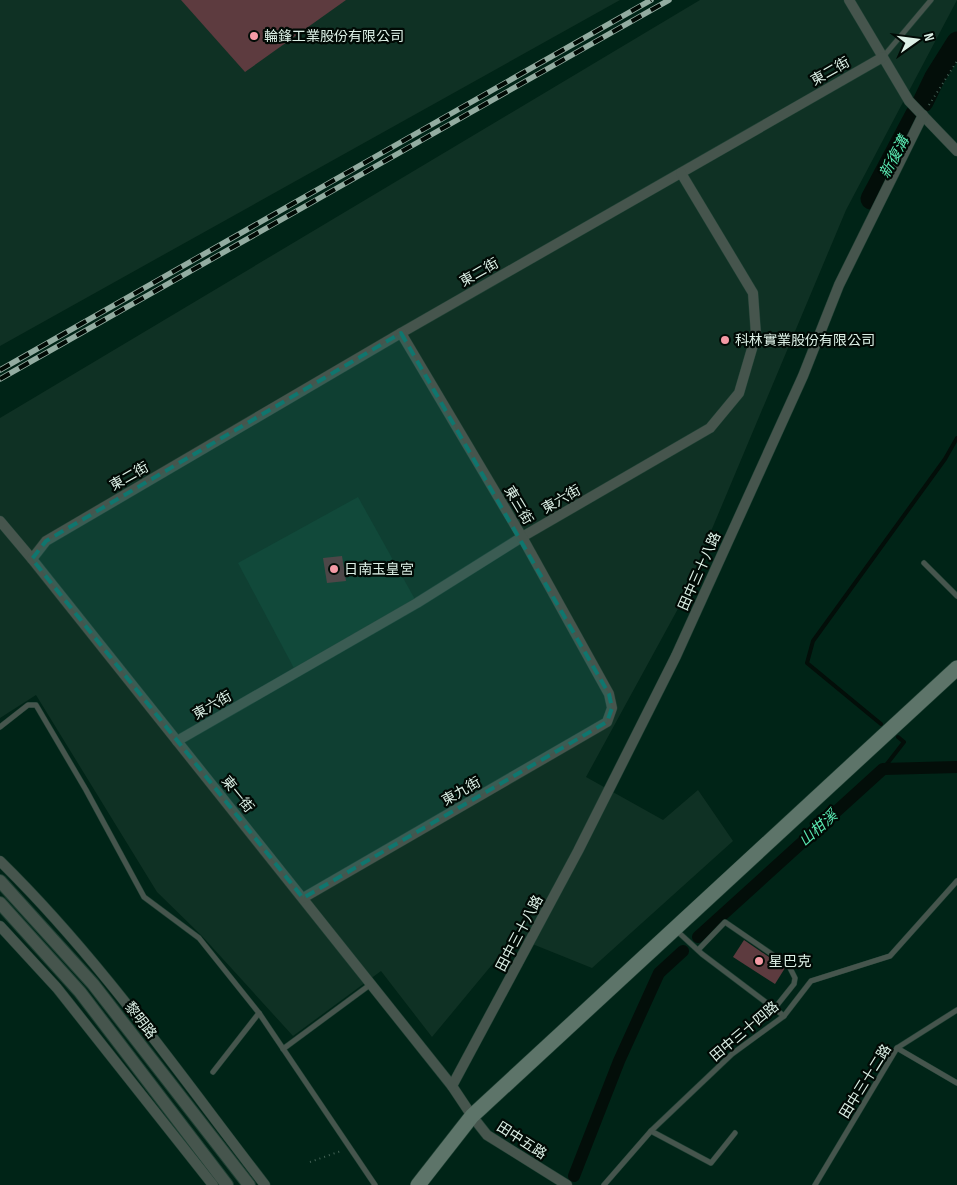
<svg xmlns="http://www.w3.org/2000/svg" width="957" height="1185" font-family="'Sofia Sans Condensed','Noto Sans TC',sans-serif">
	<rect width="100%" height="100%" fill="#002417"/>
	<g fill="#0f3124">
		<polygon points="0,0 620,0 0,346"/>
		<polygon points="700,0 957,0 846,210 680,605 586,777 663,820 698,790 733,841 592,968 515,937 432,1037 381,971 293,1036 202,936 157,892 36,695 0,718 0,418"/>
	</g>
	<polygon fill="#123e2d" points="358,497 417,603 296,672 238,563"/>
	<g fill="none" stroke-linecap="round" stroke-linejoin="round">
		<g stroke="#030e09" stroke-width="4">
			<polyline points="881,724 807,663 813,641 945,459 957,438"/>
			<polyline points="883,769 904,742 898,737"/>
		</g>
		<g stroke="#030e09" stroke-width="12">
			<polyline points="698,937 883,769 957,767"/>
			<polyline points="574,1176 619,1061 659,973 683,951"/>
		</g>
		<g stroke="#030e09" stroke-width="21">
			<polyline points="923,102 935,77 957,42"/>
			<polyline points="871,199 916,114"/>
		</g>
	</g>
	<g fill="#5d3b3f">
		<polygon points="181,0 346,0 245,72"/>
		<polygon points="342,556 346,581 327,583 323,558"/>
		<polygon points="744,940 785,968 775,984 733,957"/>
	</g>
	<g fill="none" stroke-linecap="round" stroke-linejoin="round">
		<defs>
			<g id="service">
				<polyline points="883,57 931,0"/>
				<polyline points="924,563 957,596"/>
				<polyline points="0,727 28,705 36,705 86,790 144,897 199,938 259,1013 375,1185"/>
				<polyline points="677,931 702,954 784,1016"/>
				<polyline points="698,950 725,922 789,966 795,978 794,984 774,1009"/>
				<polyline points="897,1048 957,1083"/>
				<polyline points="283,1049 371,984"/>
				<polyline points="213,1072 259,1013"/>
				<polyline points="651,1131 711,1163 735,1133"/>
				<polyline points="604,1185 651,1131 732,1054 784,1016 811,981 890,956 957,881"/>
				<polyline points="815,1185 897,1048 957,1010"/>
			</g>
			<g id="minor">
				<polyline points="849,0 909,101 957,151"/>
				<polyline points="0,521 32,559 452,1086 472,1116 487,1135 567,1185"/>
				<polyline points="32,559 46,541 401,333 883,57"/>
				<polyline points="177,741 417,603 522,537 710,428 739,393 756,335 753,293 681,173"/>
				<path d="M 0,861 C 100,959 180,1075 265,1185"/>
				<polyline points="303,898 607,722 612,708 609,694 522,537 401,333"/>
				<polyline points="0,926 57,988 213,1185"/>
				<polyline points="452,1086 578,851 676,656 803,376 839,285 923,115"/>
			</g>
			<g id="tertiary">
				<polyline points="0,881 93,984 249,1185"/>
				<polyline points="0,903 80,992 227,1185"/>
			</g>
			<polyline id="secondary" points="418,1185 472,1116 957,668"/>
		</defs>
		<use href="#service" stroke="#1f4134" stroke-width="6"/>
		<use href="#minor" stroke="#1f4134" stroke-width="11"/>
		<use href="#tertiary" stroke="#1f4134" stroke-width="14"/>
		<use href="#secondary" stroke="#1f4134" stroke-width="16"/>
		<g stroke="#436256" stroke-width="2" stroke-dasharray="1 4" stroke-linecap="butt">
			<polyline points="929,105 957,61"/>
			<polyline points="310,1162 341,1151"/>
		</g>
		<use href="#service" stroke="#46554d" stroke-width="5"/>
		<use href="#minor" stroke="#46554d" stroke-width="10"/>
		<use href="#tertiary" stroke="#46554d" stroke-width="12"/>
		<use href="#secondary" stroke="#5d7469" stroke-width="15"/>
		<defs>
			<g id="rail">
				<polyline points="0,370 651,0"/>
				<polyline points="0,379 669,0"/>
			</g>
		</defs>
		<use href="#rail" stroke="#93aca1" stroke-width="5.5"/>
		<use href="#rail" stroke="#010a05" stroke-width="4" stroke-dasharray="11" stroke-linecap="butt"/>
	</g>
	<path fill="#0f766e" fill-opacity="0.2" stroke="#0f766e" stroke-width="4" stroke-dasharray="10 6" stroke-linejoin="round" d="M 401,333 L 609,694 L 612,708 L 607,722 L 303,898 L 32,559 L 46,541 Z"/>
	<g fill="#f49aa5" stroke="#010a05" stroke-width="2">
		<circle cx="254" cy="36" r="5"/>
		<circle cx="725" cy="340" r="5"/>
		<circle cx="334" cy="569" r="5"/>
		<circle cx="759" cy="961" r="5"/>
	</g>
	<g text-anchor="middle" stroke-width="4.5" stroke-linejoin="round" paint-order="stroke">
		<g font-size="14" fill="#dcf0e6" stroke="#010a05" text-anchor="start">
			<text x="264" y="41">輪鋒工業股份有限公司</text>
			<text x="735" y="345">科林實業股份有限公司</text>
			<text x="344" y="574">日南玉皇宮</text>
			<text x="769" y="966">星巴克</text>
		</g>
		<g font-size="14" fill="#dcf0e6" stroke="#010a05">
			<text transform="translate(830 71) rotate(-30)" y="5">東二街</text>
			<text transform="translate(479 272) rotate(-30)" y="5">東二街</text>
			<text transform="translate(129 476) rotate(-30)" y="5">東二街</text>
			<text transform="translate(561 499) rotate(-30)" y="5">東六街</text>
			<text transform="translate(519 505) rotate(59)" y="5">東三街</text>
			<text transform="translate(699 571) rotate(-66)" y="5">田中三十八路</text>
			<text transform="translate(212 705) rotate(-30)" y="5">東六街</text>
			<text transform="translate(461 791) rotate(-30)" y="5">東九街</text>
			<text transform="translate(238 794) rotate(51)" y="5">東一街</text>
			<text transform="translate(519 933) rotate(-62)" y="5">田中三十八路</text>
			<text transform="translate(141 1020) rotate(52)" y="5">黎明路</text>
			<text transform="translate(744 1031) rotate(-40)" y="5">田中三十四路</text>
			<text transform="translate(865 1081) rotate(-58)" y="5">田中三十二路</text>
			<text transform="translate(522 1140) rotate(33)" y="5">田中五路</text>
		</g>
		<g font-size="15" font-style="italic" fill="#59e7b0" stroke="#010a05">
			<text transform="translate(894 157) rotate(-62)" y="5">新復溝</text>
			<text transform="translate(818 828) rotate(-42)" y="5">山柑溪</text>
		</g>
	</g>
	<g transform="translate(917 40) rotate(76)" stroke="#010a05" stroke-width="4" paint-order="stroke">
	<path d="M0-4L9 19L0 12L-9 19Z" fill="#dcf0e6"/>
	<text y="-8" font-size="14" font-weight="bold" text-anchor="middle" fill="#dcf0e6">N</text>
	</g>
</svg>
